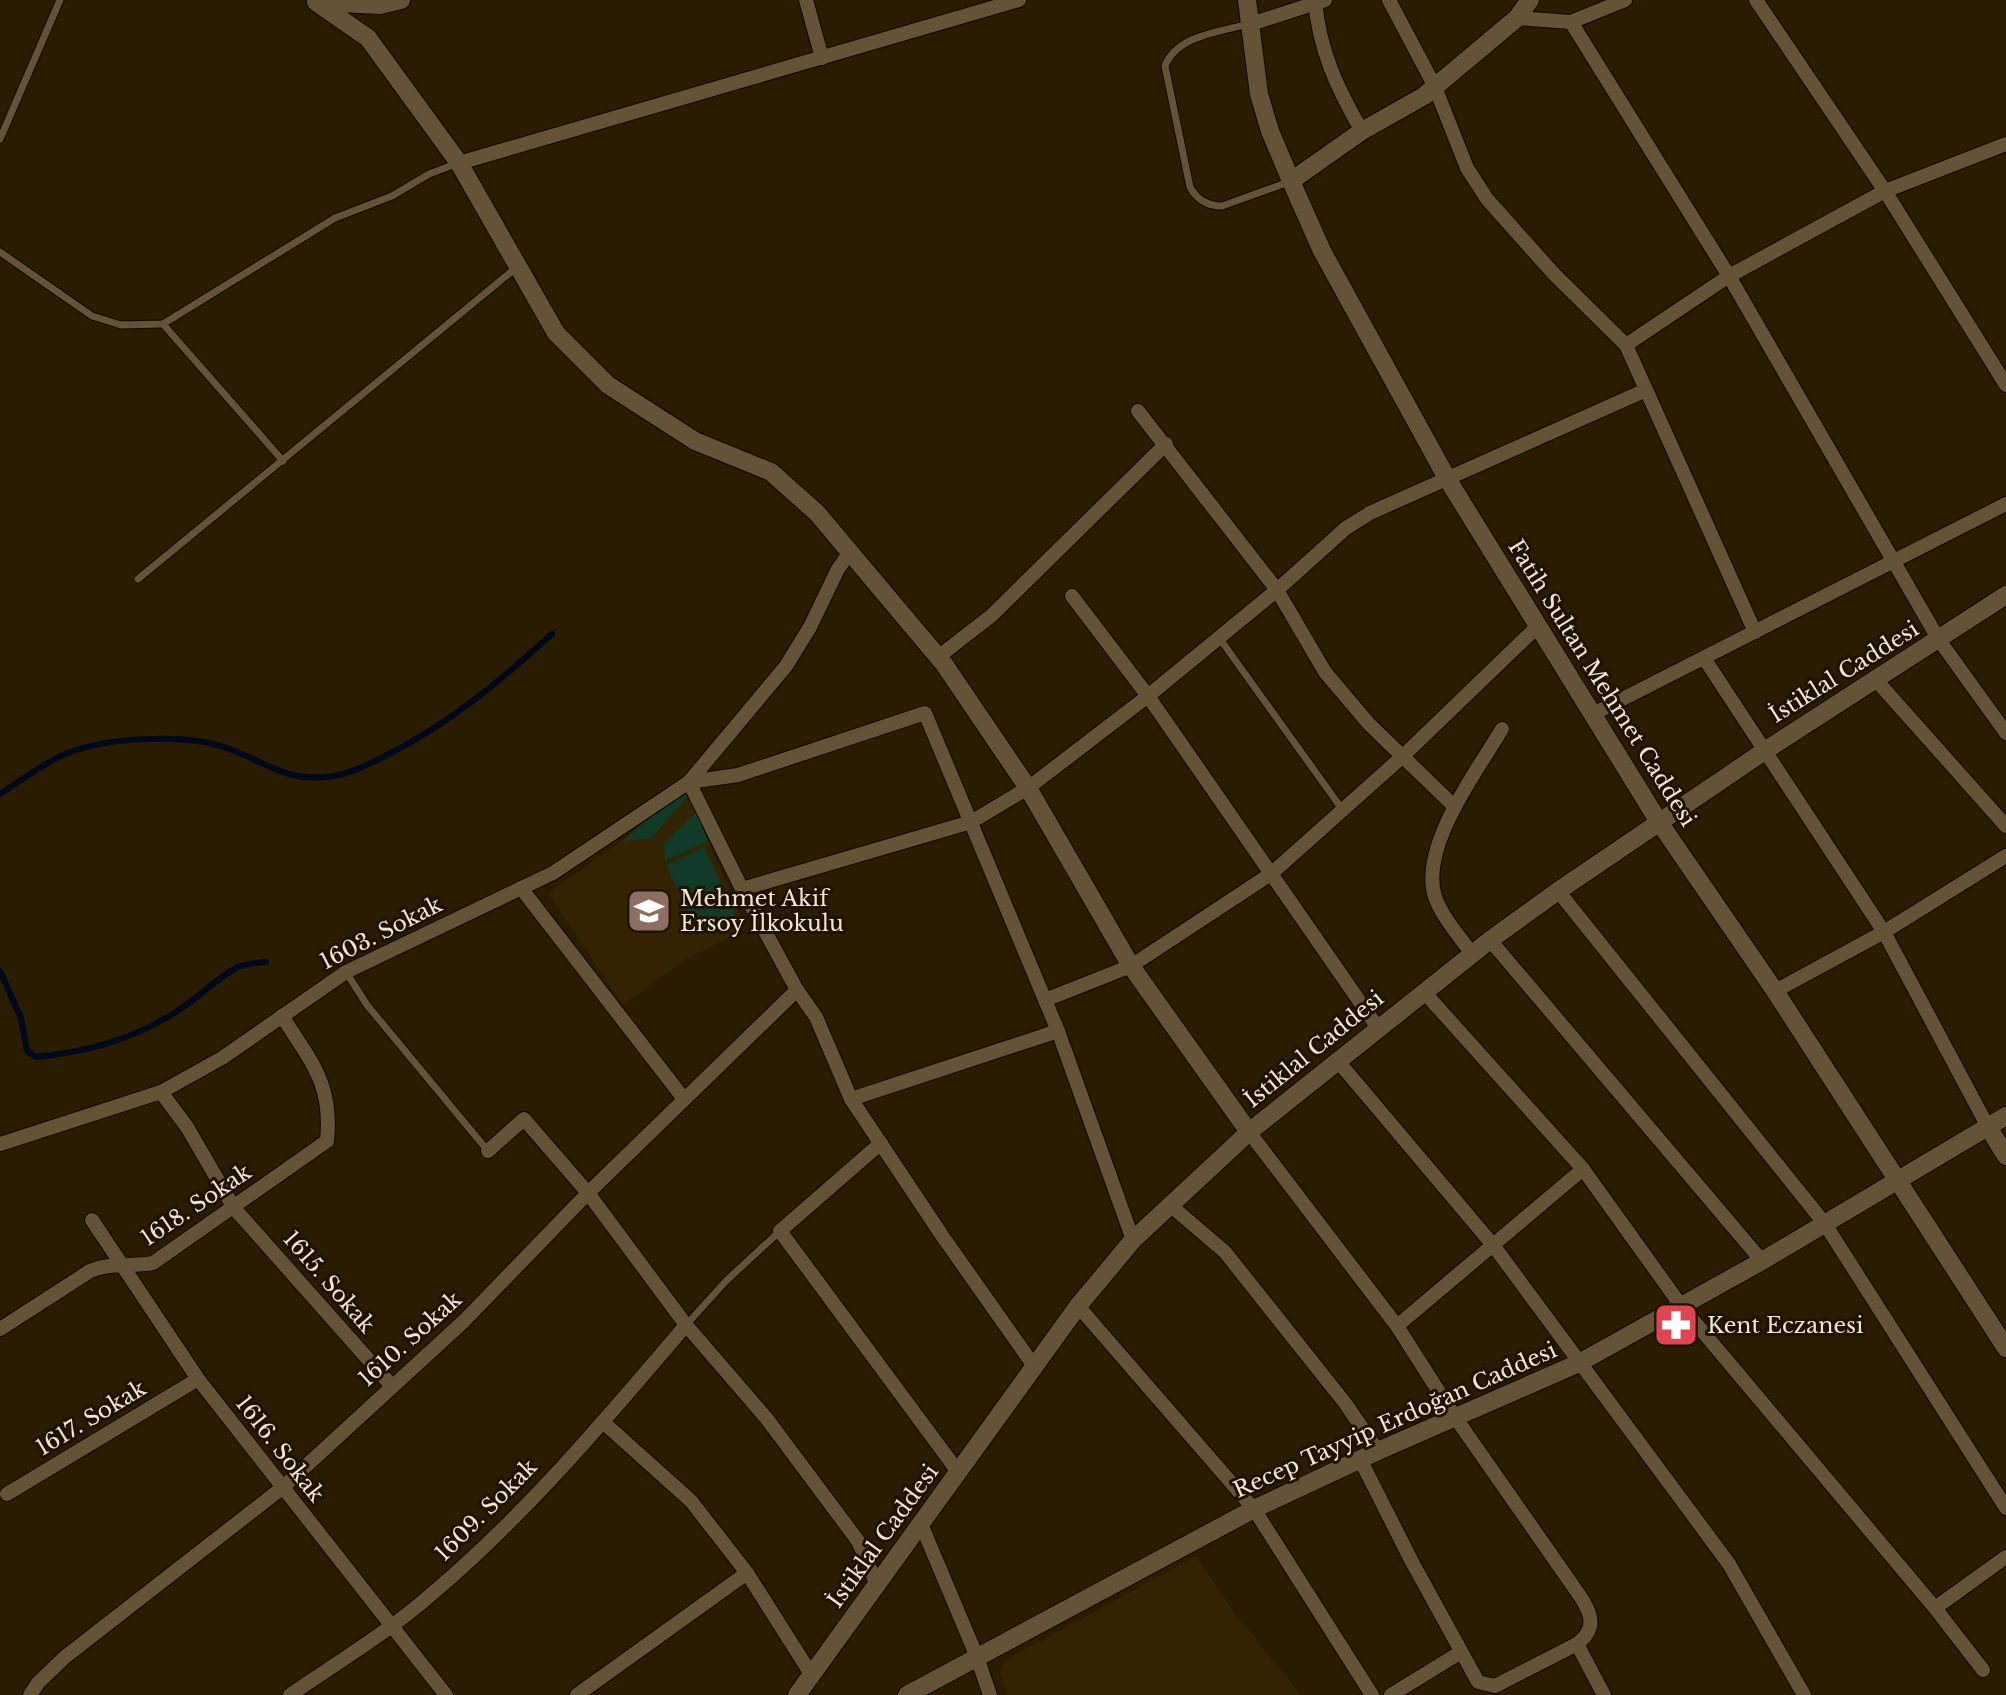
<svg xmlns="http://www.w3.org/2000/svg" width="2006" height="1695" font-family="'Libre Baskerville',serif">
	<rect width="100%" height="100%" fill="#291c01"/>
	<g fill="#332300">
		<polygon points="685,787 746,929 685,960 623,1005 548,893 622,841"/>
		<polygon points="1196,1556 1236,1615 1301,1695 1007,1695 1000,1673 1006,1660"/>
	</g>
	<g fill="#113b28">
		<polygon points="685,787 689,796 651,838 622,841"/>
		<polygon points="696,812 708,841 665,861 664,843"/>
		<polygon points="704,847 737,919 700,936 666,865"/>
	</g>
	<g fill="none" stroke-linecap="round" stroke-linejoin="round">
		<g stroke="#00081b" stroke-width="6">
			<path d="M0,794C22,780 45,762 68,753C108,737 184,734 224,747C266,761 285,784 334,776C352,773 369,764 385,756C448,725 500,681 552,634"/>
			<path d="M0,971L21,1018L27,1051L36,1057C85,1052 128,1041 171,1015C194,1002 214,980 236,968C245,963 256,963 266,962"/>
		</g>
		<g stroke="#110600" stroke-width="9">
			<g id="service">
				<path d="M1248,24C1220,32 1177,35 1165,66L1190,187C1197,200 1207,206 1222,206L1289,182"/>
				<polyline points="0,139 60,0"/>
				<polyline points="0,252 92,316 121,325 163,324 335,218 392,196 429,174 458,163"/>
				<polyline points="163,324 283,461"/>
				<polyline points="138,579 517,267"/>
				<polyline points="1220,639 1342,809"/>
				<polyline points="346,972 367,1005 488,1151"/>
				<polyline points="686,1325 726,1281 780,1231"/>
			</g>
		</g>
		<g stroke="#110600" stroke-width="16">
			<g id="minor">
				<polyline points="806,0 822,58"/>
				<path d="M1315,0C1319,49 1337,89 1362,131"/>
				<polyline points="1389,0 1435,87 1467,168 1487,199 1554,274 1626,345"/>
				<polyline points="1756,0 1885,191 2006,385"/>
				<polyline points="1517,18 1571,22 1625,0"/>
				<polyline points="1571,22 1729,276 1885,191 2006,144"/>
				<polyline points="1251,24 1325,0"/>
				<polyline points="459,163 1019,0"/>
				<polyline points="1138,411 1277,590 1325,672 1369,724 1455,807"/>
				<polyline points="1072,596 1148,696 1378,1028"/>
				<polyline points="1755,632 1626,345 1729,276 1939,640 2006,733"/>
				<polyline points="938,657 991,616 1166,444"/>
				<polyline points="1704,658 1884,932 1988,1127"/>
				<polyline points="1876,680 2006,826"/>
				<polyline points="1593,714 2006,504"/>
				<polyline points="689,782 738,775 925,713 1058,1031 1133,1240"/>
				<polyline points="689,782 742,889 797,990 816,1017 851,1099 943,1237 1034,1366"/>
				<polyline points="521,888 684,1099"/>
				<polyline points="742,889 971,822 1028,788 1148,696 1277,590 1346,528 1370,513 1646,390"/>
				<polyline points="1558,891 1825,1224 2006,1508"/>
				<polyline points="1490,940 1762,1261"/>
				<path d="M1472,954C1460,937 1442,917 1435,897C1419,847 1477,771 1502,729"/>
				<polyline points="1775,991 1884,932 2006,856"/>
				<polyline points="1424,992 1583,1169 1682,1307 1935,1608 1983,1670"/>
				<polyline points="1045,1000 1131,966 1272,873 1403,756 1538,626"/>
				<polyline points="1337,1060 1493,1245 1729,1564 1804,1695"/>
				<polyline points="161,1092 187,1127 234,1208 391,1385"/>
				<polyline points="851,1099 1058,1031"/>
				<path d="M1249,1132L1397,1326L1455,1417L1580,1596C1592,1614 1597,1629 1577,1644L1495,1686L1478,1682L1411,1560L1360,1459"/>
				<polyline points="881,1143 780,1231 959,1473"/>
				<polyline points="0,1144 161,1092 222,1058 346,972 553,873 689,782 786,666 810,627 838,569 850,552"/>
				<polyline points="488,1151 524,1119 588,1193 686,1325 767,1419 858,1541 877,1585"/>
				<polyline points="1170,1205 1225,1252 1345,1403 1378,1451"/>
				<polyline points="92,1220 198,1379 446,1695"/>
				<polyline points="1078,1306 1254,1509 1372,1695"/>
				<polyline points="1397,1326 1583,1169"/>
				<path d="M0,1329L90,1271C111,1262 131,1267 153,1263L327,1141C333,1084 311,1062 282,1016"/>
				<polyline points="603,1422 691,1501 747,1573 811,1674"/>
				<polyline points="7,1494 198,1379"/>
				<polyline points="921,1524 977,1657 990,1695"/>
				<polyline points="1935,1608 2006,1557"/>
				<polyline points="1577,1644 1604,1695"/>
				<polyline points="30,1695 38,1683 65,1657 282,1488 464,1321 588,1193 797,990"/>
				<path d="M290,1695C338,1662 390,1631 434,1592C527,1513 607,1418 686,1325"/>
				<polyline points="577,1695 747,1573"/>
				<polyline points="1391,1695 1461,1652"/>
			</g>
		</g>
		<g stroke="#110600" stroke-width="20">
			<g id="tertiary">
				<polyline points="1247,0 1259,94 1270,131 1291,181 1322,251 1448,480 1659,822 1775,991 2006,1348"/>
				<polyline points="316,2 368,38 459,163 556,333 608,385 695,441 771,472 817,513 944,664 1028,788 1131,966 1249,1132"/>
				<polyline points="317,2 380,5 401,0"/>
				<polyline points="1291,181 1362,131 1424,96 1517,18 1530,0"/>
				<polyline points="1988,1127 2006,1156"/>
				<polyline points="797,1695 1078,1306 1133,1240 1249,1132 1490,940 1558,891 1763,752 2006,595"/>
				<polyline points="907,1695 1254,1509 1378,1451 1579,1363 1762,1261 2006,1116"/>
			</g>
		</g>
		<use href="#service" stroke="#635437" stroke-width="7"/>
		<use href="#minor" stroke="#635437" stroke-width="14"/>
		<use href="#tertiary" stroke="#635437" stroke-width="18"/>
	</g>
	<defs>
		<g id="school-square" transform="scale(2.3)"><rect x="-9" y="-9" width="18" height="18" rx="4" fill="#8d6e63" stroke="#1f1200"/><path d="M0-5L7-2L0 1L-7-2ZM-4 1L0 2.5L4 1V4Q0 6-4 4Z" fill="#fff"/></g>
		<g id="pharmacy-square" transform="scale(2.3)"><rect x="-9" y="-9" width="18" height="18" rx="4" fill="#e0444e" stroke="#1f1200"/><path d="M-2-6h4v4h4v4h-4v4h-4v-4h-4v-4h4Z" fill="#fff"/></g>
	</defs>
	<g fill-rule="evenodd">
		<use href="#school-square" x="649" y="911"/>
		<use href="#pharmacy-square" x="1676" y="1325"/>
	</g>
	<g text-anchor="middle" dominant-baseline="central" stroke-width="6" stroke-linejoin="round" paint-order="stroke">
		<g font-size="22" fill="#eee5d5" stroke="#1f1200">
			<text transform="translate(1844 672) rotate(-32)">İstiklal Caddesi</text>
			<text transform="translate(1602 683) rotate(58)">Fatih Sultan Mehmet Caddesi</text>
			<text transform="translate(381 933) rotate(-27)">1603. Sokak</text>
			<text transform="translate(1314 1049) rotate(-39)">İstiklal Caddesi</text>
			<text transform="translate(196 1205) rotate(-34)">1618. Sokak</text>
			<text transform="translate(329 1282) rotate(49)">1615. Sokak</text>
			<text transform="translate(410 1339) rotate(-42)">1610. Sokak</text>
			<text transform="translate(91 1418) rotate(-31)">1617. Sokak</text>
			<text transform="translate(1395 1420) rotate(-24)">Recep Tayyip Erdoğan Caddesi</text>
			<text transform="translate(280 1449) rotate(52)">1616. Sokak</text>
			<text transform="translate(486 1510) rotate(-45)">1609. Sokak</text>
			<text transform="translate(883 1536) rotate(-54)">İstiklal Caddesi</text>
		</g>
		<g font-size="22" fill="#eee5d5" stroke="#1f1200" text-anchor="start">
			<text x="680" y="898">Mehmet Akif<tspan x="680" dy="25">Ersoy İlkokulu</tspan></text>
			<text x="1707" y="1325">Kent Eczanesi</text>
		</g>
	</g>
</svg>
